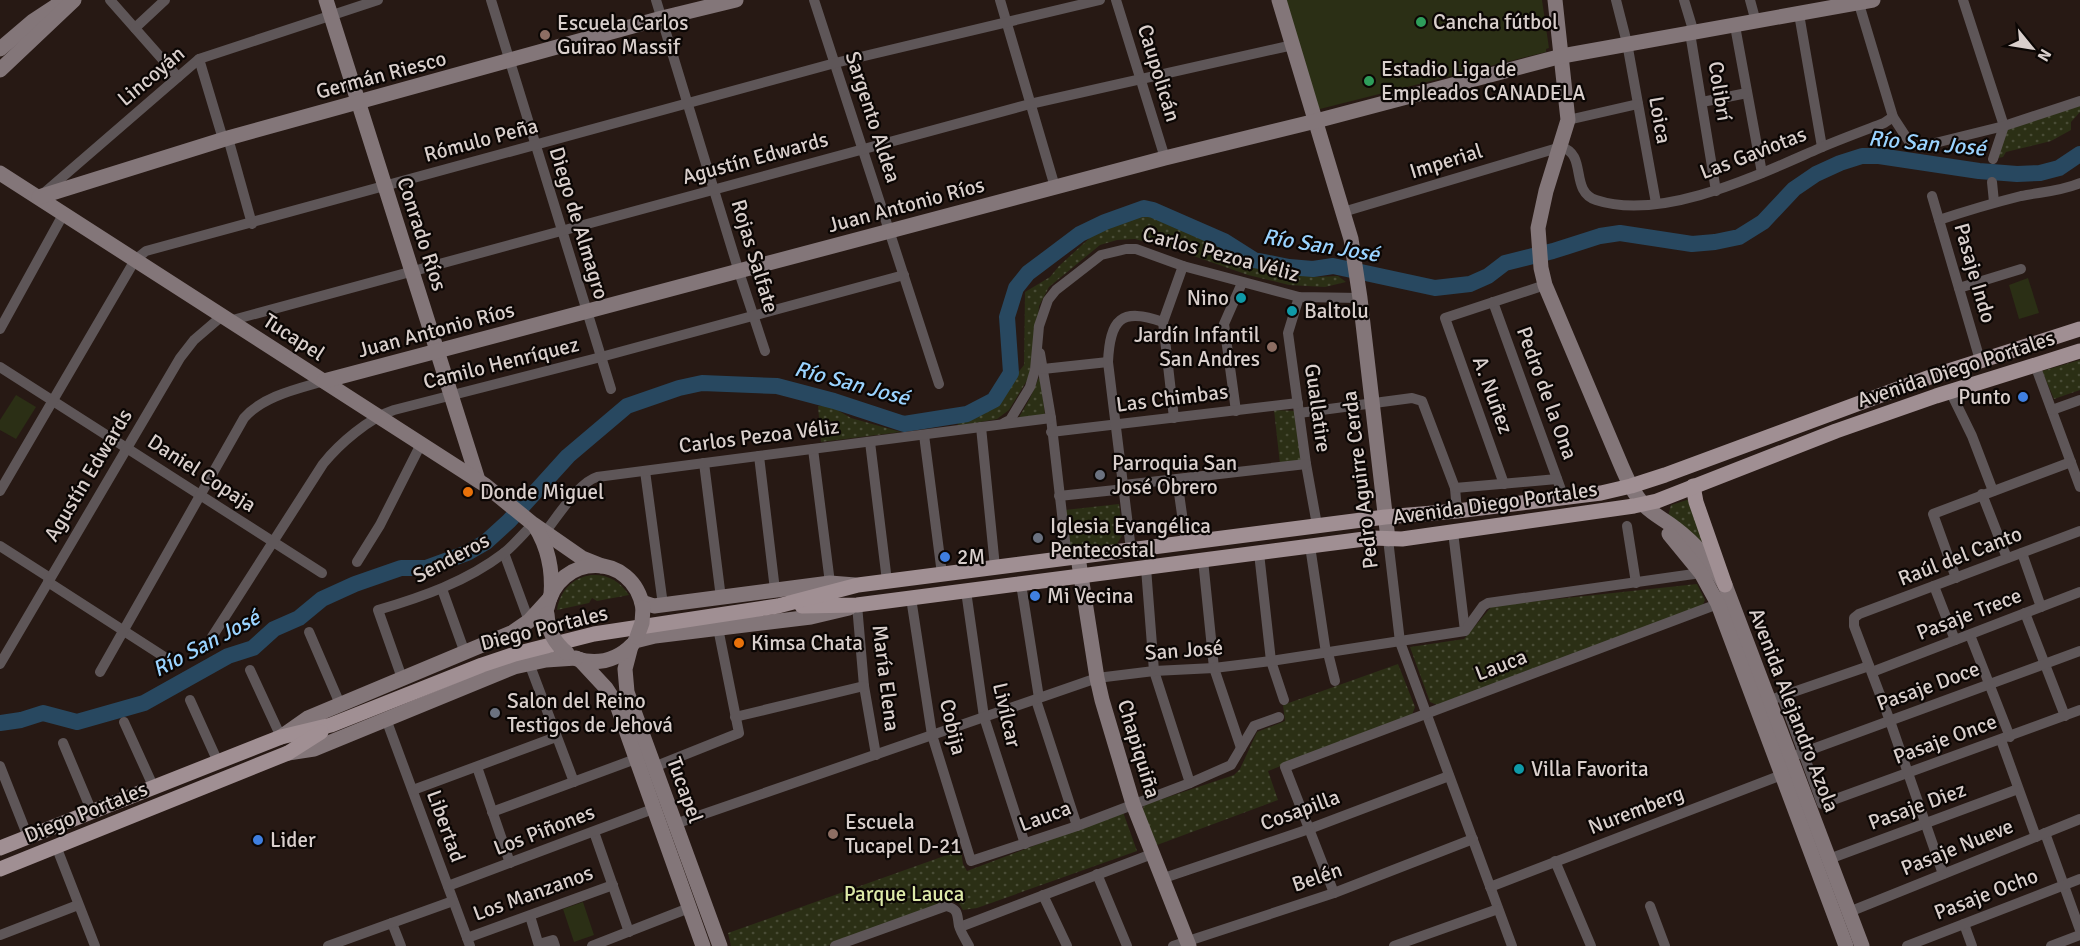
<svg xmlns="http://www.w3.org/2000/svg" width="2080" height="946" font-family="Signika,sans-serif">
	<defs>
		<pattern id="green-dots" width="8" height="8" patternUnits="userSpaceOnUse" patternTransform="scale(1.5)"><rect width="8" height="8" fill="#2b2f15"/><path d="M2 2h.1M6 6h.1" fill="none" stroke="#494c36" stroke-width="1.8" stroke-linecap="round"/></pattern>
	</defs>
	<rect width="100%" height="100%" fill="#271914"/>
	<g fill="url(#green-dots)">
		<polygon points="2080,101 2080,112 2071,122 2071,130 2051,141 2006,152 2003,157 1993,159 2004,126"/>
		<polygon points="1139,213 1157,216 1168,224 1208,236 1230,251 1265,264 1314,277 1338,276 1346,282 1325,287 1289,285 1248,275 1185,253 1135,239 1117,240 1100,245 1049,287 1039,306 1035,355 1029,377 1009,410 997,419 958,426 957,420 980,413 999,397 1024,365 1025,292 1050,277 1059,266 1094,234"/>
		<polygon points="2080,360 2080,390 2054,399 2042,371"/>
		<polygon points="1040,375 1045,415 1018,419 1030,398"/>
		<polygon points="818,406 830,406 851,418 901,432 821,442"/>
		<polygon points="1274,410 1295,411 1303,461 1280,464"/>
		<polygon points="1690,499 1706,549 1668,516 1671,505"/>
		<polygon points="1119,504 1123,534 1115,547 1079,553 1070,548 1065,510"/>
		<path d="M591,575C608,574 620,581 629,595L597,601L592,598L589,603L557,610C560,591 572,578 591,575Z"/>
		<polygon points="1697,584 1705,600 1702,607 1437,705 1430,702 1410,647 1464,639 1492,606"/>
		<polygon points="1398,664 1415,707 1412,715 1268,771 1278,800 1157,845 1142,813 1144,805 1234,775 1240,769 1257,732 1285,721 1283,705"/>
		<polygon points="1123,812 1137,851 977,908 963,910 957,900 827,946 731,946 728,933 961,850 963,864 967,871"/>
	</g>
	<g fill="#2b2f15">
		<polygon points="1284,0 1542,0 1549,48 1546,49 1546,52 1316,110"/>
		<polygon points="2028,278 2039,313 2019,319 2009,285"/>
		<polygon points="16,395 36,407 16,439 0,430 0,420"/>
		<polygon points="583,902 594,935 574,942 563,909"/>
	</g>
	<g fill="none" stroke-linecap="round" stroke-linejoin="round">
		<polyline stroke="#284860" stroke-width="16" points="0,723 21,720 43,713 77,722 144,703 228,656 253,648 274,629 299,618 322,599 355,584 401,568 426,568 467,553 486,542 509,521 568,456 627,406 679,388 702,383 777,386 834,401 904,424 967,414 994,400 1011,373 1007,317 1016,288 1028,273 1080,234 1105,222 1144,208 1153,210 1224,241 1254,260 1289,267 1313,269 1333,266 1435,288 1470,284 1488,276 1505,263 1553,251 1600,236 1620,233 1692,244 1715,242 1739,237 1763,222 1794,189 1816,174 1840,163 1862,156 1879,156 1979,171 2017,174 2040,173 2059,168 2080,154"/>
		<g stroke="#5e5658" stroke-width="10">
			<polyline points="110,0 178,77"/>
			<polyline points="491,0 611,389"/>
			<polyline points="656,0 739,272 765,351"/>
			<polyline points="814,0 939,384"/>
			<polyline points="1000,0 1055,187"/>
			<polyline points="1116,0 1165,158"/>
			<polyline points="1616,0 1627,43 1656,203"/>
			<polyline points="1684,0 1694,33"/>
			<polyline points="1750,0 1756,22"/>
			<polyline points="1963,0 2004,126 1993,159"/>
			<polyline points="1859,4 1893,117 1910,143 1918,146 1927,145 2004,126 2080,101"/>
			<polyline points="1799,14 1822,147"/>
			<polyline points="1735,26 1762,173"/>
			<polyline points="135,28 165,0"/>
			<polyline points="1690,33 1716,191"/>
			<polyline points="199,59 223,139"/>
			<polyline points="1702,102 1747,93"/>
			<polyline points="1568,120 1638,104"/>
			<polyline points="228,138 252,224"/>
			<polyline points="1992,182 1994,202"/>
			<polyline points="44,193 199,59 378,0"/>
			<polyline points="1932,196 1980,360"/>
			<path d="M1343,212L1561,147C1588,154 1569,191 1596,200C1662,222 1760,174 1820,148C1841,139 1863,131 1884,123L1893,117"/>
			<path d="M1939,220C1966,211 1993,203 2021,196C2041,192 2061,191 2080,183"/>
			<polyline points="1959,288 2021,269"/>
			<polyline points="1299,297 1288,333 1306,464 1317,525"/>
			<polyline points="1493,302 1564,498"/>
			<polyline points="229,321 1030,104 1293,45"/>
			<polyline points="0,329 64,213"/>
			<polyline points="1040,353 1051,418 1067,558"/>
			<polyline points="2035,365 2080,487"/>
			<polyline points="0,367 322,573"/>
			<polyline points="1043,369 1108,362"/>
			<polyline points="1950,391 1972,436 1993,491"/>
			<polyline points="2052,410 2080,400"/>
			<polyline points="1236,411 1224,324 1242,283"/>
			<polyline points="1299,413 1412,398 1422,401 1455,488 1457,511"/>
			<polyline points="1174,418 1163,322 1183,266"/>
			<polyline points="1004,423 1010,420 1030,387 1035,370 1039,326 1048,300 1056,290 1101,255 1126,249 1136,249 1183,266 1299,297 1360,298"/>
			<polyline points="981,427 995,567"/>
			<polyline points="1051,432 1298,403"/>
			<polyline points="924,435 942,574"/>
			<polyline points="870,442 887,581"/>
			<polyline points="813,449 830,583"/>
			<polyline points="759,456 775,590"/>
			<polyline points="704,463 721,598"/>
			<polyline points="645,471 663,605"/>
			<polyline points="1177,479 1186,543"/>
			<polyline points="1504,484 1445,318 1545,285"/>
			<polyline points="1124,485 1306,464"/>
			<polyline points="1455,488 1557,479"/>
			<polyline points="0,491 135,260 146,251 835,63 1100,0"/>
			<polyline points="1982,494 2007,558"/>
			<polyline points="1059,496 1125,489"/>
			<polyline points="1627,526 1636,583"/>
			<path d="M546,531C558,516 579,482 597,477L1051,418"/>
			<polyline points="1453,532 1465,631"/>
			<polyline points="1388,539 1400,642 1512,946"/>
			<polyline points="0,546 50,578"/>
			<polyline points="1310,546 1326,653"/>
			<path d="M1131,550L1108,362C1110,319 1121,307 1163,322"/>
			<polyline points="504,553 529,621"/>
			<polyline points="1259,553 1271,661 1284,700"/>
			<polyline points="2022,553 2041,607"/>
			<polyline points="1203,560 1214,668 1241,748"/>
			<polyline points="357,562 380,525 421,444"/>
			<polyline points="1146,568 1154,671 1190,783"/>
			<polyline points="1956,578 1933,514 2071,462"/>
			<polyline points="48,582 166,658"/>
			<polyline points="1021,584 1039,698"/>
			<polyline points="1934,586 1955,640"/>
			<polyline points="442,589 465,653"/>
			<polyline points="966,591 984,717 1025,844"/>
			<polyline points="911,598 932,735 971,861 1077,826 1190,783 1231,765 1254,726 1279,717"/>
			<polyline points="857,605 864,686 876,755"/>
			<polyline points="2025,613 2065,716"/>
			<polyline points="309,632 340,704"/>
			<polyline points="1970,635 2010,737"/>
			<path d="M212,637L323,464C339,444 369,418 394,410L601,357L904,275"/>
			<polyline points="1328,653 1335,681"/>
			<polyline points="529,663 574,782"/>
			<polyline points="0,664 180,358 194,340 222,316"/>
			<polyline points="250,670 281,737"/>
			<path d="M100,672L244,418C263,396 297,389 324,381"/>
			<polyline points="1872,672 2080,592"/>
			<path d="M402,678L378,610C422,597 466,582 504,553C514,545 524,533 533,524"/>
			<polyline points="1782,696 1822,804 2080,710"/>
			<polyline points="1776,698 1869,666"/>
			<polyline points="190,700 218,762"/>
			<polyline points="1036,700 1077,826"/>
			<polyline points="735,717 864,686"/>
			<polyline points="386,719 470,946"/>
			<polyline points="124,722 154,788"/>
			<polyline points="2001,740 2036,837"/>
			<polyline points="63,743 92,812"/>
			<polyline points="1799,754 2080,651"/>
			<polyline points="0,766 28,837"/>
			<polyline points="477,767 510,863"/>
			<polyline points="654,767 739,733 718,628"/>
			<polyline points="413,790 556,737"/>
			<polyline points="492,812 641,757"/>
			<polyline points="675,824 1097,678 1154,671 1214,668 1271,661 1465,631 1483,606 1488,603 1701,573"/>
			<polyline points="594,832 629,932"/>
			<polyline points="2045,833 2080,930"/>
			<polyline points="56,846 95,946"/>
			<polyline points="1829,859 2018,789"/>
			<polyline points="1555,861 1591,946"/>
			<polyline points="1097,874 1127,946"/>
			<polyline points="1943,874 1890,721 1854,626 1854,618 1859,614 2080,531"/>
			<polyline points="1164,878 1309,829 1449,776"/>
			<polyline points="448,886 653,809"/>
			<polyline points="1490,887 1787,773"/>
			<polyline points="1334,893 1285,767 1723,602"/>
			<polyline points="1043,895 1067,946"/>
			<polyline points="1650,906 1665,946"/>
			<polyline points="1849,912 2080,819"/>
			<polyline points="530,916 539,946"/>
			<polyline points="392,923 401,946"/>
			<polyline points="1964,924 1972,946"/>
			<polyline points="960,927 1152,854"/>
			<polyline points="0,935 78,905"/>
			<polyline points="467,938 613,885"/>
			<polyline points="539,944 553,940 555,946"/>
			<polyline points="328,946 453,901"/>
			<polyline points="592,946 689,908"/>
			<path d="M835,946L946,906C959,909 957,915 959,926C961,933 966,940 969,946"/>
			<polyline points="1173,946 1334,893 1473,839"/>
			<polyline points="1394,946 1498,909"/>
			<polyline points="1907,946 2080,879"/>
			<polyline points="2051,946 2080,935"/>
		</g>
		<g stroke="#837679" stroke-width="15">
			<polyline points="326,0 478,480"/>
			<polyline points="1279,0 1351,239 1360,298 1388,539"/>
			<path d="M1555,0L1568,120L1546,191L1538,228L1541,268L1545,285L1621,465C1627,479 1634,495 1645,506C1654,515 1665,520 1675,528C1696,544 1712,563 1725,585L1862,946"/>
			<polyline points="0,49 33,21 65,0"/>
			<polyline points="0,70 74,0"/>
			<polyline points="0,173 485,485 533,524 582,558 602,566"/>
			<polyline points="39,197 228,138 662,18 736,0"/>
			<polyline points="324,381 1165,158 1316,121 1562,56 1873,0"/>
			<path d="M535,526C548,547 553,570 551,595"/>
			<polyline points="1669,534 1701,573 1718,604 1846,946"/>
			<polyline points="1078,557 1097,678 1102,700 1133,804 1189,946"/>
			<polyline points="642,602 654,606 830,583 855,585"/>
			<path d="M547,608C558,552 633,551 643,608"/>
			<polyline points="635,641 655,636 811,617 849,608"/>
			<polyline points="631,646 625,669 627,692 720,946"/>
			<path d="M577,659C598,665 617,660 632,645"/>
			<polyline points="579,659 606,688 617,705 703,946"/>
			<polyline points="281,737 308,718 513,632 529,621 550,598"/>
			<polyline points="288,753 314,749 514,667 546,660 576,658"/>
		</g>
		<g stroke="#a08f93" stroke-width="15">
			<polyline points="1693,486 1696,502 1725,585"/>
			<polyline points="802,606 857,605 1372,538 1402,539 1634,506 1657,501 1836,431 1936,396 2080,351"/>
			<polyline points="0,848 281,737 331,725 482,665 515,654 594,634 778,606 858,585 1385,517 1457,511 1601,493 1631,486 1665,475 1930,377 2080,329"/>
			<polyline points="0,869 288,753 321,732"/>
		</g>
		<g stroke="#837679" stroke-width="15">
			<path d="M547,614C548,630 554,643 567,653"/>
			<polyline points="637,637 642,623 643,608"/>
		</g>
	</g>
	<g fill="#2e9e5b" stroke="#0b0604" stroke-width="2">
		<circle cx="1421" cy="22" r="6"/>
		<circle cx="1369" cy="81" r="6"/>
	</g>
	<g fill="#8d6e63" stroke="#0b0604" stroke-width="2">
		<circle cx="545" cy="35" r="6"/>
		<circle cx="1272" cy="347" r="6"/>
		<circle cx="833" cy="834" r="6"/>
	</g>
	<g fill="#0f9aa8" stroke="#0b0604" stroke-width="2">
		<circle cx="1241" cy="298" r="6"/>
		<circle cx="1292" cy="311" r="6"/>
		<circle cx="1519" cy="769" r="6"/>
	</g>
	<g fill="#3f7fe0" stroke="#0b0604" stroke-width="2">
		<circle cx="2023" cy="397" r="6"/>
		<circle cx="945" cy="557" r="6"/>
		<circle cx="1035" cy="596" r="6"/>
		<circle cx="258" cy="840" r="6"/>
	</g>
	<g fill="#6b7280" stroke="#0b0604" stroke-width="2">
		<circle cx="1100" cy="475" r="6"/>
		<circle cx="1038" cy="538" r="6"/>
		<circle cx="495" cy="713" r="6"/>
	</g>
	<g fill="#e8710a" stroke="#0b0604" stroke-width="2">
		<circle cx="468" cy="492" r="6"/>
		<circle cx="739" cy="643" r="6"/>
	</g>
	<g text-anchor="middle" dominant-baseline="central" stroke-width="4.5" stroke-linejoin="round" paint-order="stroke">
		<g font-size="21" fill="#d9cfcc" stroke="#0b0604" text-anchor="start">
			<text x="1433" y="22">Cancha fútbol</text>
			<text x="557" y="23">Escuela Carlos<tspan x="557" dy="24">Guirao Massif</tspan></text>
			<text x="1381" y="69">Estadio Liga de<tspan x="1381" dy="24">Empleados CANADELA</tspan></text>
			<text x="1229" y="298" text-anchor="end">Nino</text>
			<text x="1304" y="311">Baltolu</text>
			<text x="1260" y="335" text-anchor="end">Jardín Infantil<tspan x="1260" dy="24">San Andres</tspan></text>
			<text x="2011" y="397" text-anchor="end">Punto</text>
			<text x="1112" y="463">Parroquia San<tspan x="1112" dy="24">José Obrero</tspan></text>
			<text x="480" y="492">Donde Miguel</text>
			<text x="1050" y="526">Iglesia Evangélica<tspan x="1050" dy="24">Pentecostal</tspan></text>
			<text x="957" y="557">2M</text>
			<text x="1047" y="596">Mi Vecina</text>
			<text x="751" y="643">Kimsa Chata</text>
			<text x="507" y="701">Salon del Reino<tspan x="507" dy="24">Testigos de Jehová</tspan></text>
			<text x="1531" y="769">Villa Favorita</text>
			<text x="845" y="822">Escuela<tspan x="845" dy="24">Tucapel D-21</tspan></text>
			<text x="270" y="840">Lider</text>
		</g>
		<g font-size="21" fill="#d9cfcc" stroke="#0b0604">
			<text transform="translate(1159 73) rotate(73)">Caupolicán</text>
			<text transform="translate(381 75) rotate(-15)">Germán Riesco</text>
			<text transform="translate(151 76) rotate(-40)">Lincoyán</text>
			<text transform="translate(1720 91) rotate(81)">Colibrí</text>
			<text transform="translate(873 117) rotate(72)">Sargento Aldea</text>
			<text transform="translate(1660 120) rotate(80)">Loica</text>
			<text transform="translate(481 140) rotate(-15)">Rómulo Peña</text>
			<text transform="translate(1753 153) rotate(-21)">Las Gaviotas</text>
			<text transform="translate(755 158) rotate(-15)">Agustín Edwards</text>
			<text transform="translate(1446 161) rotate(-17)">Imperial</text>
			<text transform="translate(906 205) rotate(-15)">Juan Antonio Ríos</text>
			<text transform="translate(579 223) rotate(73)">Diego de Almagro</text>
			<text transform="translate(422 234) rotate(72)">Conrado Ríos</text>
			<text transform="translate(1221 254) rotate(15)">Carlos Pezoa Véliz</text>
			<text transform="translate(755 256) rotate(73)">Rojas Salfate</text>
			<text transform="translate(1975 273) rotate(74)">Pasaje Indo</text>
			<text transform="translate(436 330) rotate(-15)">Juan Antonio Ríos</text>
			<text transform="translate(294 337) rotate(33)">Tucapel</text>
			<text transform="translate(501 363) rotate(-14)">Camilo Henríquez</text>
			<text transform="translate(1956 369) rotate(-18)">Avenida Diego Portales</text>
			<text transform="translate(1547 393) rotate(70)">Pedro de la Ona</text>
			<text transform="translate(1493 395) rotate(70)">A. Nuñez</text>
			<text transform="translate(1172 398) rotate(-7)">Las Chimbas</text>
			<text transform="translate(1318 408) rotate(82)">Guallatire</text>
			<text transform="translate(759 436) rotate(-7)">Carlos Pezoa Véliz</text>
			<text transform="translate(202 473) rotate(33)">Daniel Copaja</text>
			<text transform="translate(88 475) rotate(-59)">Agustín Edwards</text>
			<text transform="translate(1360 480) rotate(-97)">Pedro Aguirre Cerda</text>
			<text transform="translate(1495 503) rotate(-8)">Avenida Diego Portales</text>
			<text transform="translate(1960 556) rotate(-21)">Raúl del Canto</text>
			<text transform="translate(451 558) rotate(-28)">Senderos</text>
			<text transform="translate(1969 614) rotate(-21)">Pasaje Trece</text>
			<text transform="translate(544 628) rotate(-14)">Diego Portales</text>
			<text transform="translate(1184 650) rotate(-4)">San José</text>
			<text transform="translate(1501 665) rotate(-21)">Lauca</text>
			<text transform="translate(886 678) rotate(83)">María Elena</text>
			<text transform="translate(1928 686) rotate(-20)">Pasaje Doce</text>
			<text transform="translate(1794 710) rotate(69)">Avenida Alejandro Azola</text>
			<text transform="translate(1007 715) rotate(77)">Livílcar</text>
			<text transform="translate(953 727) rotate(77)">Cobija</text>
			<text transform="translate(1945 739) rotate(-20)">Pasaje Once</text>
			<text transform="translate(1139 749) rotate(73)">Chapiquiña</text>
			<text transform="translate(685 790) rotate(70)">Tucapel</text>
			<text transform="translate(1917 806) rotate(-20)">Pasaje Diez</text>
			<text transform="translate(1300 810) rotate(-20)">Cosapilla</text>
			<text transform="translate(1636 810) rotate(-21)">Nuremberg</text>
			<text transform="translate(86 812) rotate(-22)">Diego Portales</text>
			<text transform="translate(1045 816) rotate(-20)">Lauca</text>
			<text transform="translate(446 826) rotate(70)">Libertad</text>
			<text transform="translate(544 830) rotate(-21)">Los Piñones</text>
			<text transform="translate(1957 847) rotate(-22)">Pasaje Nueve</text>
			<text transform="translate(1317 877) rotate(-19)">Belén</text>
			<text transform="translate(533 893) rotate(-20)">Los Manzanos</text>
			<text transform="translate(1986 894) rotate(-21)">Pasaje Ocho</text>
		</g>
		<g font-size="21" fill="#ddeaa8" stroke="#0b0604">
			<text x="904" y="894">Parque Lauca</text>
		</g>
		<g font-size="22" font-style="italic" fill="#9ad3ff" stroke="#0b0604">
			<text transform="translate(1927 143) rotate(5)">Río San José</text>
			<text transform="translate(1321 245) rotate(9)">Río San José</text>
			<text transform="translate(852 383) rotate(15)">Río San José</text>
			<text transform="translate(206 643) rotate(-28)">Río San José</text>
		</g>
	</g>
	<g transform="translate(2032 48) rotate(120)" stroke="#0b0604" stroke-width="4.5" paint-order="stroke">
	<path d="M0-4.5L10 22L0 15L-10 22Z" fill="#d9cfcc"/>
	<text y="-9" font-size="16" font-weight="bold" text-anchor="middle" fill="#d9cfcc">N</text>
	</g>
</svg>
